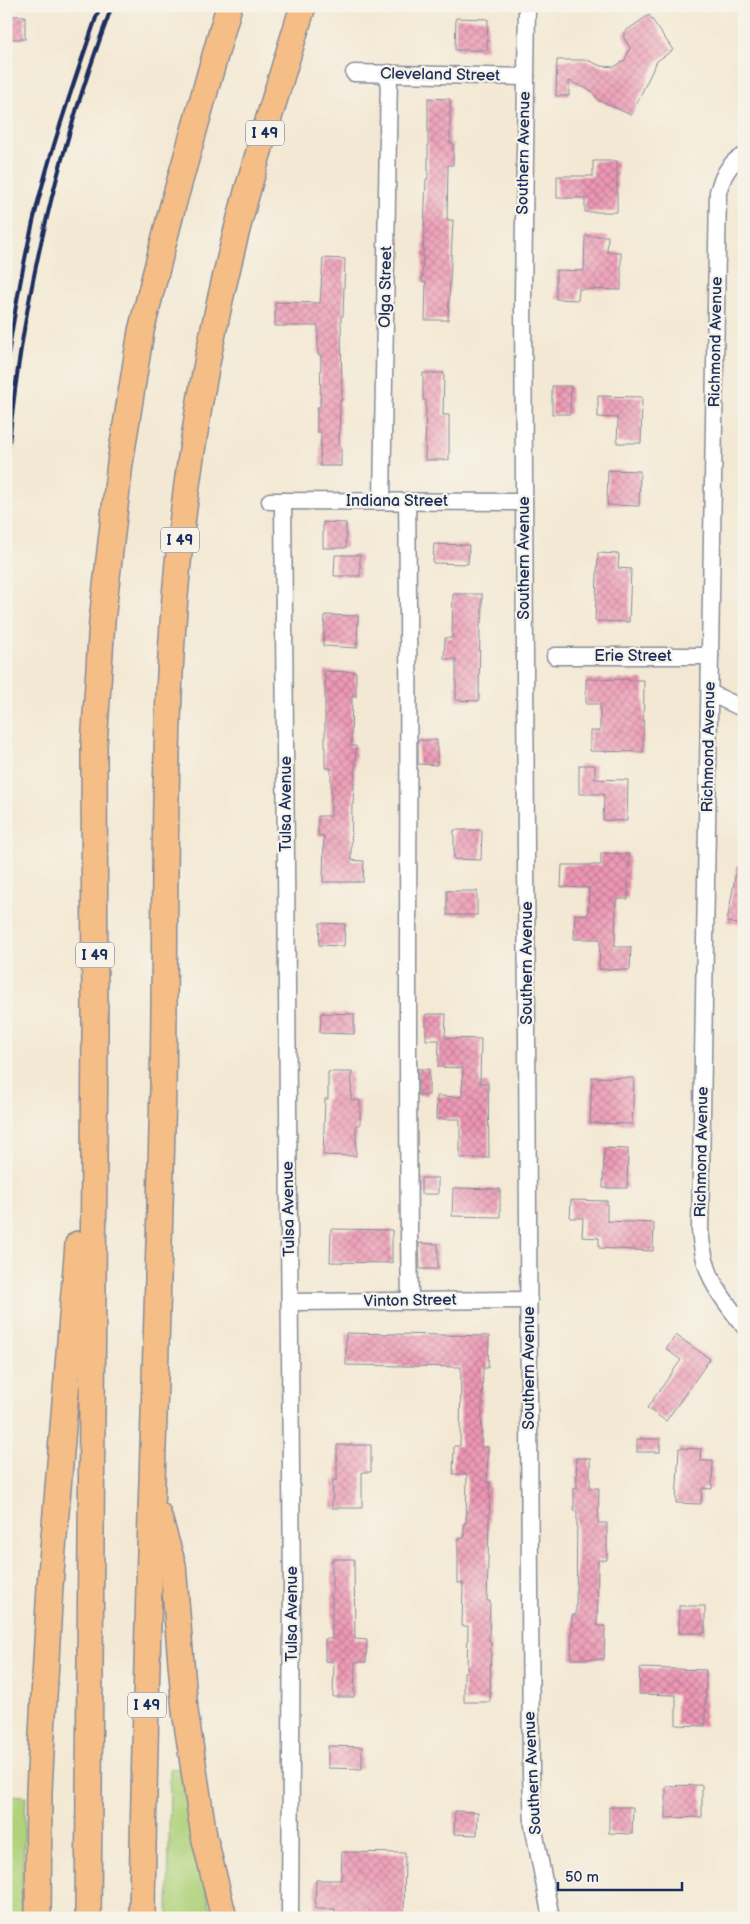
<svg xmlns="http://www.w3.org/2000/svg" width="750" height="1924" font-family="'Balsamiq Sans',sans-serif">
	<defs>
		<pattern id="building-cross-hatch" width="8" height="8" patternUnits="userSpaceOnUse" patternTransform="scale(1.25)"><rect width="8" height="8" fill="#ee97b4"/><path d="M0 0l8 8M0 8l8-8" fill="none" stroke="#c07c96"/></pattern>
	</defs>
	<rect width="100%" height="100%" fill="#f7f3e8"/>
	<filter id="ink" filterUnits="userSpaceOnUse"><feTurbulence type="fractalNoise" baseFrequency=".02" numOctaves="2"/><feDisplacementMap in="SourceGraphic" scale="10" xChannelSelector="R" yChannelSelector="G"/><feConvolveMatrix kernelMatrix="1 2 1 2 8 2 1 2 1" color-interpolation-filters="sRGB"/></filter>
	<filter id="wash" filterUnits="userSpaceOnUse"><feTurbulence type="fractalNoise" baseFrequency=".0096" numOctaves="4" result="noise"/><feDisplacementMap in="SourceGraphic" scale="20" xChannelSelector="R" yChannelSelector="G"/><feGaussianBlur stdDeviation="1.12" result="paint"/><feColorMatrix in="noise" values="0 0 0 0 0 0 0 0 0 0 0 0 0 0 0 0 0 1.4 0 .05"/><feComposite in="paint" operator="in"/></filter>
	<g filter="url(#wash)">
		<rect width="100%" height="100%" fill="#f3e8d3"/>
		<g fill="#afd27a" stroke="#65806c">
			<polygon points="179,1768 213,1918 168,1918 170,1769"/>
			<polygon points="6,1795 26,1796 21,1918 6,1918"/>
		</g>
		<g id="blocks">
			<g fill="url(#building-cross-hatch)">
				<polygon points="649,15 673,50 657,61 631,115 598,100 592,91 569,81 569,96 556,96 557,60 587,60 601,66 614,67 625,60 630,48 624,38 624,32"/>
				<rect x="6" y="16" width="19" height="23"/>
				<polygon points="456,18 488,19 487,50 455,50"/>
				<polygon points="428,98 450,99 450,143 453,143 453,165 448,165 447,220 453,220 448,320 425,320 426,282 422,282 426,179 428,179"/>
				<polygon points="593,161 617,161 617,212 585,212 585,198 557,198 557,176 593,176"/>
				<polygon points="585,236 608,236 607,252 621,252 621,290 579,289 578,300 556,299 556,270 584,271"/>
				<polygon points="323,258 345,259 343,316 341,316 342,400 340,400 339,446 341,446 341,466 320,466 321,432 317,432 317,407 320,407 321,355 318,355 318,326 275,326 275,302 320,303"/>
				<polygon points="423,373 444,373 443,415 449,415 449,460 425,460 426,400 423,400"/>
				<polygon points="552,386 571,386 570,414 552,414"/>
				<polygon points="598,396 642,397 641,443 617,443 618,418 598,417"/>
				<polygon points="608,470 640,471 639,506 607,505"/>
				<polygon points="323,522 346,523 346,548 323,548"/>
				<polygon points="434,544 469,545 468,564 433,563"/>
				<polygon points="598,553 619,554 618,568 631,569 629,622 595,621"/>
				<polygon points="335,555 360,555 360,576 334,576"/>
				<polygon points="453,594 482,594 482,622 480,622 479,701 456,700 456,659 444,659 445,638 452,638"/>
				<polygon points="325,615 358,616 357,648 323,646"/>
				<polygon points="325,671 356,672 356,697 352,696 351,746 356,746 353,804 352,804 351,860 364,861 363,882 323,882 324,836 318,836 318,816 331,816 331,768 325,768"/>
				<polygon points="586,679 644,680 643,752 590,751 590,731 600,731 600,704 586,704"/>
				<polygon points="418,740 437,740 437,765 418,764"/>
				<polygon points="579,765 595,765 595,779 628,780 627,821 603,820 604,794 579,794"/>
				<polygon points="454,830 482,830 481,860 454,859"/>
				<polygon points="601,853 629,854 628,899 616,899 615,947 631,947 630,970 599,969 600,939 574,939 575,914 588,915 589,888 561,887 562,865 601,865"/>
				<polygon points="737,866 744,866 744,925 727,922"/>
				<rect x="447" y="891" width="30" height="24"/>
				<polygon points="320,923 345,924 344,946 319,945"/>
				<polygon points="321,1013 354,1014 354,1034 320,1033"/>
				<polygon points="426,1014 446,1014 445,1038 481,1039 480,1083 488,1083 489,1158 460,1158 460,1119 436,1119 437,1096 462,1097 463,1068 438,1067 439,1040 426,1040"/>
				<rect x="418" y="1069" width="11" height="26"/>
				<polygon points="328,1072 352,1072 351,1100 360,1100 360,1125 356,1125 356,1156 323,1155 325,1099 328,1099"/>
				<polygon points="592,1077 634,1078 632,1124 590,1123"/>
				<polygon points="604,1148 628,1149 627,1188 603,1188"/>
				<rect x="421" y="1178" width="17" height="16"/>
				<polygon points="453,1188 500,1189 500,1217 452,1216"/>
				<polygon points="571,1200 607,1201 607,1221 654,1223 653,1251 599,1248 599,1238 582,1237 583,1218 570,1218"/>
				<polygon points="331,1229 392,1230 392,1263 330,1262"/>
				<polygon points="419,1243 438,1244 438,1269 420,1269"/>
				<polygon points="346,1333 489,1336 488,1368 483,1368 481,1447 488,1447 487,1482 490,1482 487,1601 490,1601 489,1641 491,1641 490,1702 464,1702 464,1672 467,1672 468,1626 462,1626 463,1583 458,1583 458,1538 464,1538 464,1523 466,1523 467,1474 453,1474 454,1446 460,1446 461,1367 346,1365"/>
				<polygon points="676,1335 710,1359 666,1421 647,1408 681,1360 666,1349"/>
				<rect x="637" y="1439" width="23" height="13"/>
				<polygon points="337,1445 371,1445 371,1472 362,1472 362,1508 332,1508 333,1480 337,1480"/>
				<polygon points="679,1448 701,1449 700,1461 713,1461 712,1489 702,1488 701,1504 676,1503"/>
				<polygon points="576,1458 590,1458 590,1488 599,1488 598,1523 607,1523 607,1560 598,1560 597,1626 605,1626 604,1659 571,1659 572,1615 576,1615 577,1511 574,1511 574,1488 577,1488"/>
				<polygon points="332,1559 354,1559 355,1639 367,1640 366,1662 355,1662 354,1697 333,1697 334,1662 325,1661 325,1639 332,1639"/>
				<rect x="679" y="1606" width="26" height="27"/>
				<polygon points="640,1668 706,1670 705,1726 676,1725 676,1695 639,1694"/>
				<polygon points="328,1746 362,1747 362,1769 328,1768"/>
				<polygon points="702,1785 702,1817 666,1818 666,1786"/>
				<polygon points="609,1807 633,1807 632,1834 609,1833"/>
				<polygon points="455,1811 478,1812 477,1835 454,1834"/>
				<polygon points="342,1852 405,1853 404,1918 335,1918 335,1909 315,1909 316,1880 341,1880"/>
			</g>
		</g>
	</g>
	<g filter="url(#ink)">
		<use href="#blocks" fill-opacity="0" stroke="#878c98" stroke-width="1"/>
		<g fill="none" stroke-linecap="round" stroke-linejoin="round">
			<g stroke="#878c98" stroke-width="19">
				<g id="minor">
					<polyline points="527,6 523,297 531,1774 533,1825 551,1918"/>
					<polyline points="354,73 526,77"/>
					<path d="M744,156C730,161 722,178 718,192L700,1230C704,1275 717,1292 744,1326"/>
					<polyline points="270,501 524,502"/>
					<polyline points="283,501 292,1591 290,1918"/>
					<polyline points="382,501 389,73"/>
					<path d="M407,501C411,768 405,1034 410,1301"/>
					<polyline points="555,656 710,656"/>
					<polyline points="710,693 744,709"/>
					<polyline points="290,1302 529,1300"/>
				</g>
			</g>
			<g stroke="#878c98" stroke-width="28">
				<g id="highway">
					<polyline points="158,1514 173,1565 185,1711 204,1836 224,1918"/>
					<polyline points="38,1918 39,1790 50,1586 78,1244"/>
					<polyline points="88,1918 95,1031 94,746 102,621 120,463 141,331 173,205 229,6"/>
					<path d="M142,1918C145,1640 157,1363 163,1085C167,875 159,665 191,457C204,368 223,279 247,192C265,130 284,68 303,6"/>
				</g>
			</g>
			<use href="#minor" stroke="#fff" stroke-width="16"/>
			<use href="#highway" stroke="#f6be87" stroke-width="25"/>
			<g stroke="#1b2f5e" stroke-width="4">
				<path d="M6,369C15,307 26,244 43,183C59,123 80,65 100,6"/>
				<path d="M6,479C18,315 54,160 112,6"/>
			</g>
		</g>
	</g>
	<g text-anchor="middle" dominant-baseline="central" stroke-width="4.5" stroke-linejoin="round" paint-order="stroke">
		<g fill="#f7f3e8" stroke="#5d6a87" stroke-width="1">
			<rect x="246" y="120.5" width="38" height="25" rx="4"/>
			<rect x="161" y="527.5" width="38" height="25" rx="4"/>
			<rect x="76" y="942.5" width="38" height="25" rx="4"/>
			<rect x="128" y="1692.5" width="38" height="25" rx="4"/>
		</g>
		<g font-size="15" font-weight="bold" fill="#1b2f5e">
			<text x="265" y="133">I 49</text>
			<text x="180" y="540">I 49</text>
			<text x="95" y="955">I 49</text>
			<text x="147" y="1705">I 49</text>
		</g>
		<g font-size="16" fill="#1b2f5e" stroke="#f7f3e8">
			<text transform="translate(440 75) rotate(1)">Cleveland Street</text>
			<text transform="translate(524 153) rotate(-89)">Southern Avenue</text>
			<text transform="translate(386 287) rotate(-89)">Olga Street</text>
			<text transform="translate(716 342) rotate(-89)">Richmond Avenue</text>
			<text x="397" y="501">Indiana Street</text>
			<text transform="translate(524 558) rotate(-90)">Southern Avenue</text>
			<text x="633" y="656">Erie Street</text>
			<text transform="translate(709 747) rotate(-89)">Richmond Avenue</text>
			<text transform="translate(286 804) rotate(-90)">Tulsa Avenue</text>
			<text transform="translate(527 963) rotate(-90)">Southern Avenue</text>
			<text transform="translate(702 1152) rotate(-89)">Richmond Avenue</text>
			<text transform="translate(289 1209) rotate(-91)">Tulsa Avenue</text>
			<text transform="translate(410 1301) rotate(-1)">Vinton Street</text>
			<text transform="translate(529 1368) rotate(-90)">Southern Avenue</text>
			<text transform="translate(292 1614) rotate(-90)">Tulsa Avenue</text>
			<text transform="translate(533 1773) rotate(-93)">Southern Avenue</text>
		</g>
	</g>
	<rect width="750" height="1924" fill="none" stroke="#f7f3e8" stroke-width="25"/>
	<path d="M558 1882v8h124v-8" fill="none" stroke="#1b2f5e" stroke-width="2.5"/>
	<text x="565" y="1882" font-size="15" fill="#1b2f5e" stroke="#f7f3e8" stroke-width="4" paint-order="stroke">50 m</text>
</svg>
